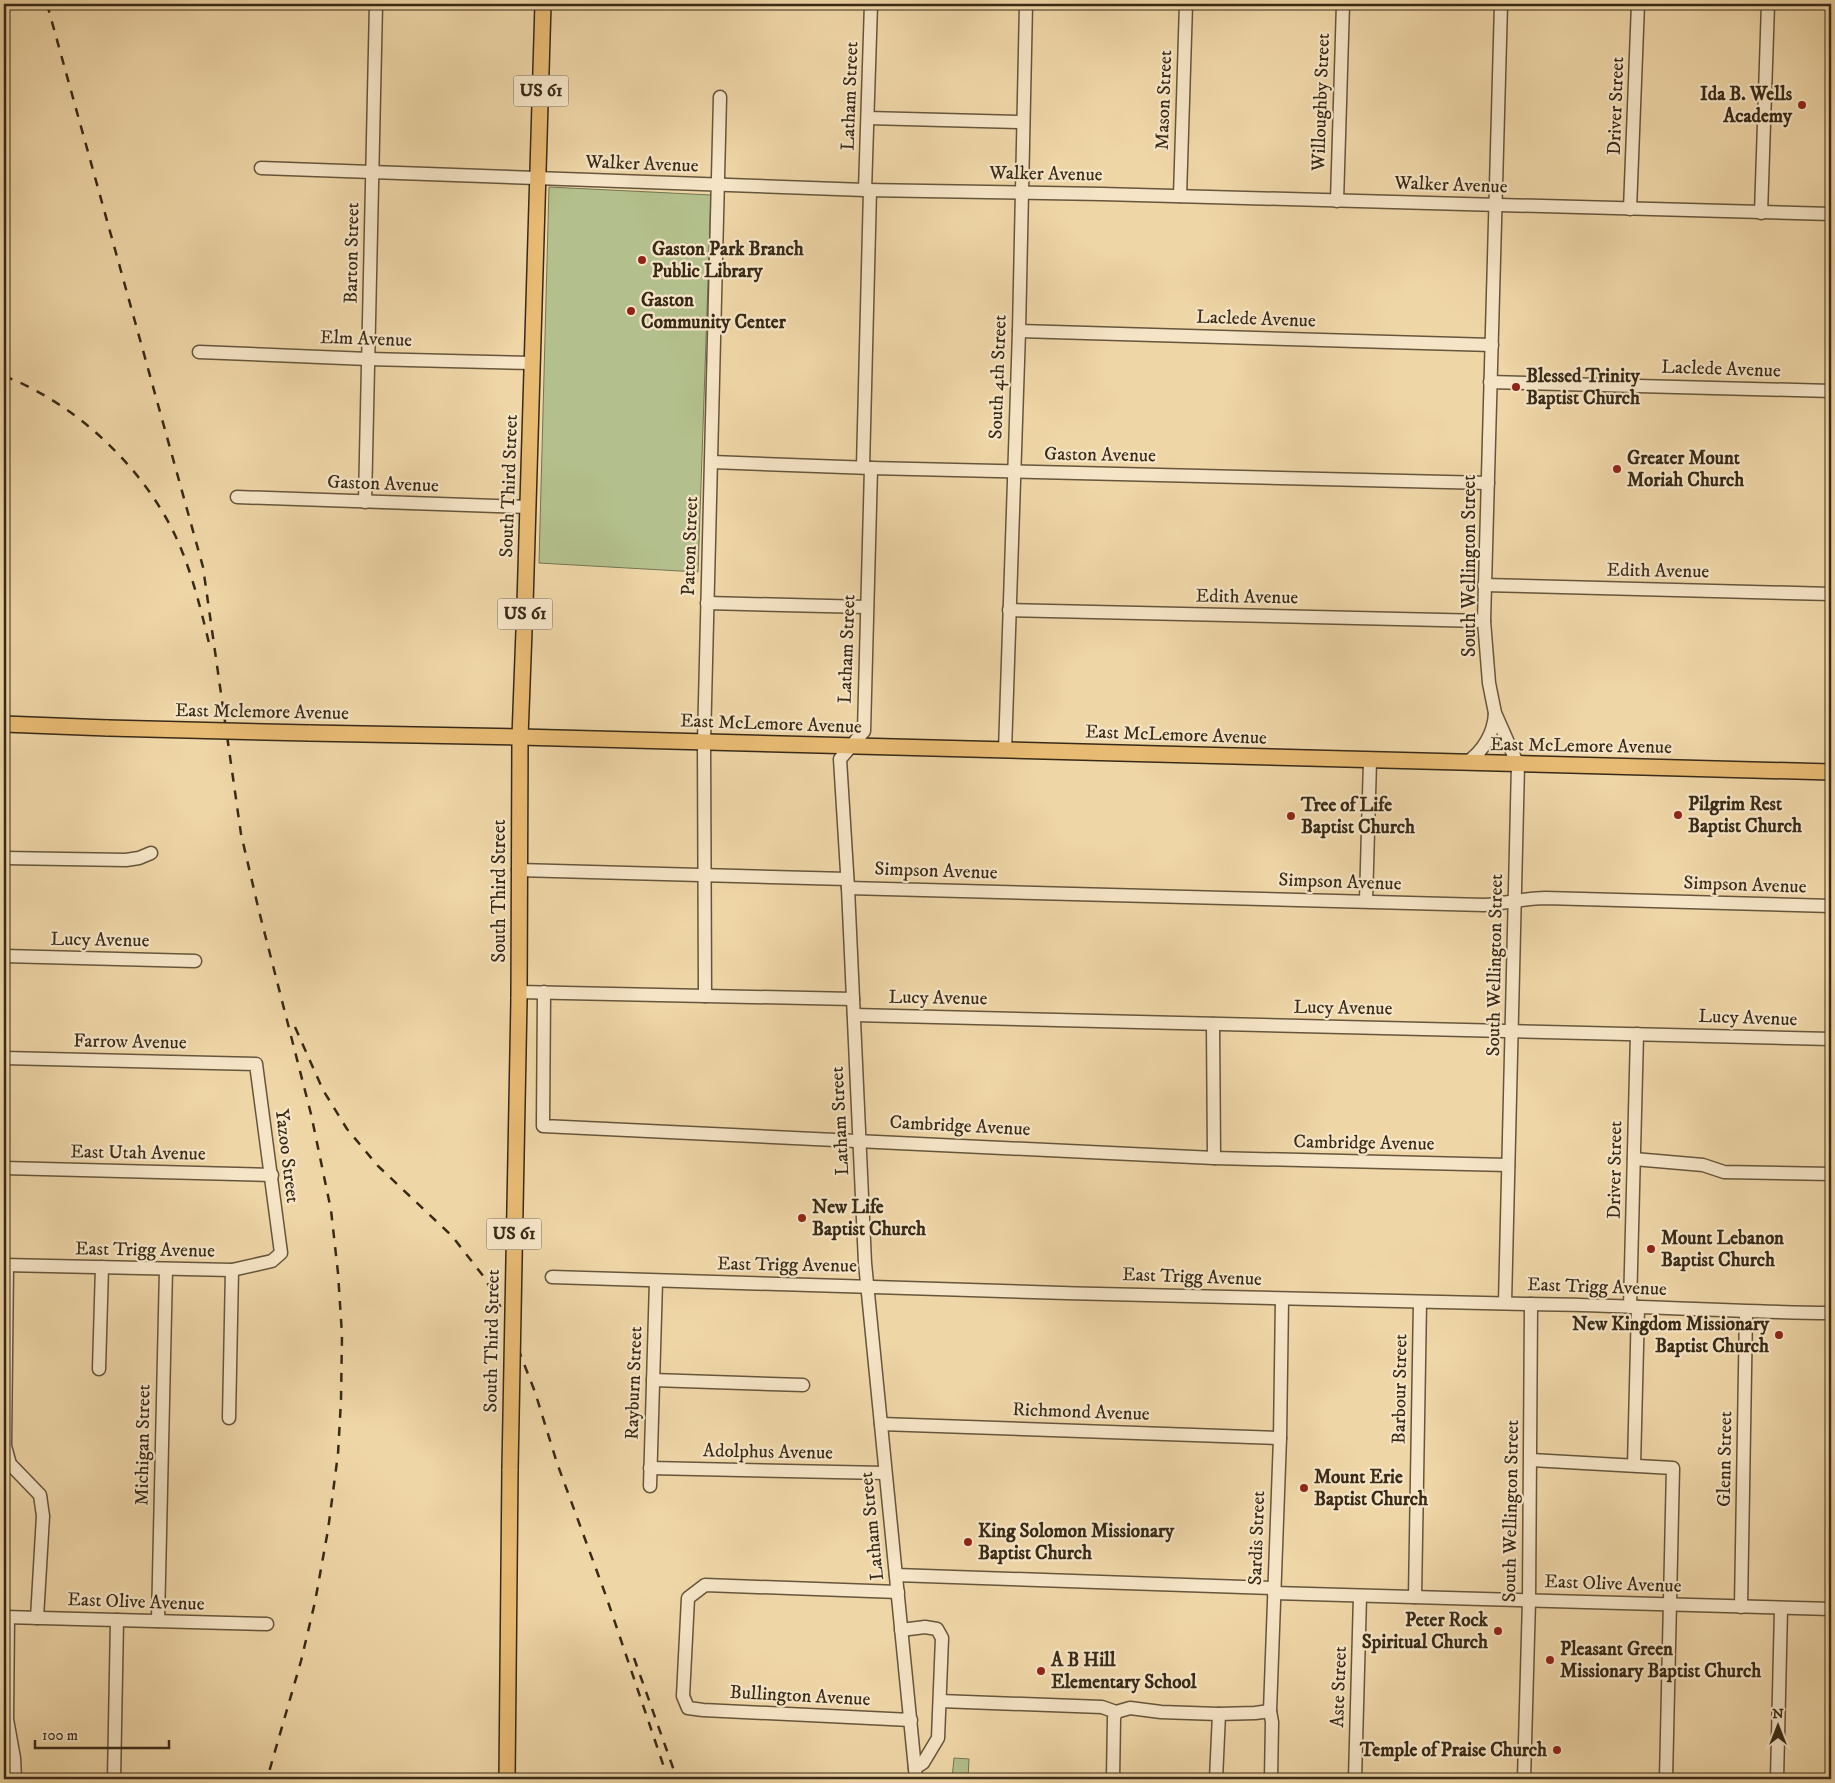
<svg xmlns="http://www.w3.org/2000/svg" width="1835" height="1783" font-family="'IM FELL DW Pica',serif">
	<rect width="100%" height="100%" fill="#efd6a7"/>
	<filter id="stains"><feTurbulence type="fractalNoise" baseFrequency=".004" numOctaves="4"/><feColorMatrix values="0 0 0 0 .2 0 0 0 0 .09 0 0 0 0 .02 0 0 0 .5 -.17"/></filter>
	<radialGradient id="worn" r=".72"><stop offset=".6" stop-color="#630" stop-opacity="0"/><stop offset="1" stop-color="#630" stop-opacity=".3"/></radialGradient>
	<g fill="#b3bf8c" stroke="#767452">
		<polygon points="549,187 711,195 698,572 539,563"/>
		<polygon points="954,1758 969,1759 968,1779 952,1779"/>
	</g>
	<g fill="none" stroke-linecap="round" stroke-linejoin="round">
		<g stroke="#66553b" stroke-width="15">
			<g id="minor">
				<polyline points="1501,4 1484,621 1489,683 1495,713 1518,765 1505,1303"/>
				<polyline points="868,118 1022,122"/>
				<polyline points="261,168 865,190 1102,194 1831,214"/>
				<polyline points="865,190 871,4"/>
				<polyline points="1180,196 1186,4"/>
				<polyline points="1337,201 1343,4"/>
				<polyline points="1630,209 1638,4"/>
				<polyline points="1761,213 1768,4"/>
				<polyline points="1019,331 1492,345"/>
				<polyline points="199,352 368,359 533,363"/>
				<polyline points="1490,382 1831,391"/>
				<polyline points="712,462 871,468 1488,483"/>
				<polyline points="863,467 870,190"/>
				<polyline points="871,468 864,731 840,759 848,888 865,1263 916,1779"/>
				<polyline points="237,497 528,507"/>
				<polyline points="365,502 376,4"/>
				<polyline points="1484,585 1831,594"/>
				<polyline points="707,603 867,607"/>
				<polyline points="1009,610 1484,621"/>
				<polyline points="1005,751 1019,331 1026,4"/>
				<path d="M1466,763C1483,752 1494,733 1495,713"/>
				<polyline points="4,858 126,860 139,858 151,853"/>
				<polyline points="518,870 847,879"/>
				<path d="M848,888L1484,905C1504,904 1524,898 1545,898L1831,906"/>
				<polyline points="1366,901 1370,761"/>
				<polyline points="4,956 195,961"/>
				<polyline points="519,992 853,999"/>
				<polyline points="544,992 543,1126 1214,1158 1508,1165"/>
				<polyline points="705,996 704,742 720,97"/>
				<polyline points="854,1015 1831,1039"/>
				<polyline points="1213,1024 1214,1158"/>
				<polyline points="4,1058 256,1064 281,1253 272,1261 232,1270 4,1265"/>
				<polyline points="1634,1159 1703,1165 1724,1172 1831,1174"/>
				<polyline points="4,1168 272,1175"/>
				<polyline points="7,1265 5,1446 10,1464 40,1495 43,1516 37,1618"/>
				<path d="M552,1277C878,1288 1203,1298 1529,1304C1630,1305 1730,1312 1831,1313"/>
				<polyline points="1630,1307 1637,1034"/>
				<polyline points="99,1369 102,1267"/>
				<polyline points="653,1380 803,1385"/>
				<polyline points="229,1418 232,1270"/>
				<polyline points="881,1424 1280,1438"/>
				<polyline points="1531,1460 1673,1468 1666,1779"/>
				<polyline points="1634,1465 1638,1307"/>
				<polyline points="650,1468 885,1473"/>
				<polyline points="650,1486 656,1281"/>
				<polyline points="896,1575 1274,1588"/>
				<polyline points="898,1592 705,1585 688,1598 683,1696 688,1708 703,1710 911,1720"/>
				<polyline points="1274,1593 1831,1609"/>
				<polyline points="1415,1597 1420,1302"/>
				<polyline points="1741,1607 1746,1312"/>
				<polyline points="4,1617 267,1624"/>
				<polyline points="8,1617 7,1719 14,1758 15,1779"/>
				<polyline points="158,1621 166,1269"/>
				<polyline points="901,1630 925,1627 937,1629 942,1638 938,1738 923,1763 915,1768"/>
				<polyline points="940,1701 1102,1707 1116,1712 1130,1708 1161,1712 1218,1714 1255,1713 1270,1711"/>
				<polyline points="114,1779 117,1620"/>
				<polyline points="1113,1779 1114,1718 1116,1712"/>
				<polyline points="1216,1779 1219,1714"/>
				<polyline points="1271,1779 1272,1722 1270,1711 1280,1438 1282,1299"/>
				<polyline points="1355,1779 1360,1596"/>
				<polyline points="1524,1779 1529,1600 1531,1304"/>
				<polyline points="1777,1779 1781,1609"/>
			</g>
		</g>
		<g stroke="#382a17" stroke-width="18">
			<g id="major">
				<polyline points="4,724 108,728"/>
				<polyline points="309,733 520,737 1831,772"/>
				<polyline points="519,999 520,737 525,604 543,4"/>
				<polyline points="507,1779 510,1469"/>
			</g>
		</g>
		<use href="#minor" stroke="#f5e4c6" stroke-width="12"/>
		<use href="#major" stroke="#e8bb74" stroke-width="15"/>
		<g stroke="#382a17" stroke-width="2.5" stroke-dasharray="9 9" stroke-linecap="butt">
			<polyline points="47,4 203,567 241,834 259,911 311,1114 331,1210 338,1273 342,1335 341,1400 338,1454 328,1530 315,1602 301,1661 267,1779"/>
			<path d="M4,376C75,403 142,466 175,535C191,569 200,606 209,643"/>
			<polyline points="295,1027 323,1090 347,1129 378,1166 452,1236 484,1277 505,1315 535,1392 557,1463 606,1596 668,1779"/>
			<polyline points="634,1658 677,1779"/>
		</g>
		<g stroke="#382a17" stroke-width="18" stroke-linecap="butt">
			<g id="major-bridge">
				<polyline points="108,728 309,733"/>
				<polyline points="510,1469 519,999"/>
			</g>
		</g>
		<use href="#major-bridge" stroke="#e8bb74" stroke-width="15"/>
	</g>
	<g fill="#8f2418" stroke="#f5e4c6" stroke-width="2">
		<circle cx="1802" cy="105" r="5"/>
		<circle cx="642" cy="260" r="5"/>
		<circle cx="631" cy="311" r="5"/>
		<circle cx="1516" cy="387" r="5"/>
		<circle cx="1617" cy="469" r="5"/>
		<circle cx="1678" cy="815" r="5"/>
		<circle cx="1291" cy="816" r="5"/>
		<circle cx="802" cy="1218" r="5"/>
		<circle cx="1651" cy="1249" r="5"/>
		<circle cx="1779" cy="1335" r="5"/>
		<circle cx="1304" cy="1488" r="5"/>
		<circle cx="968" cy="1542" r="5"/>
		<circle cx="1498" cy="1631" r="5"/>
		<circle cx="1550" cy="1660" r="5"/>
		<circle cx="1041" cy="1671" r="5"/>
		<circle cx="1557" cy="1750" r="5"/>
	</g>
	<g text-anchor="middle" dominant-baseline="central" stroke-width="4.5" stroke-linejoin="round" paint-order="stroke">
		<g fill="#f5e4c6" stroke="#71624c" stroke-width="1">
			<rect x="513.5" y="75.5" width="55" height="31" rx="4"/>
			<rect x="497.5" y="598.5" width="55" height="31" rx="4"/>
			<rect x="486.5" y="1218.5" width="55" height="31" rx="4"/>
		</g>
		<g font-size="18" font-weight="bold" fill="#382a17">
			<text x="541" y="91">US 61</text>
			<text x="525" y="614">US 61</text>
			<text x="514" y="1234">US 61</text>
		</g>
		<g font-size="19" font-weight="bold" fill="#382a17" stroke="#f5e4c6" text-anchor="start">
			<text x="1792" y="94" text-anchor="end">Ida B. Wells<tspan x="1792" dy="22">Academy</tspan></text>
			<text x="652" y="249">Gaston Park Branch<tspan x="652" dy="22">Public Library</tspan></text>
			<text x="641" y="300">Gaston<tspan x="641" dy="22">Community Center</tspan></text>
			<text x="1526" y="376">Blessed Trinity<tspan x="1526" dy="22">Baptist Church</tspan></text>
			<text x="1627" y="458">Greater Mount<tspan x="1627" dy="22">Moriah Church</tspan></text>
			<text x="1688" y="804">Pilgrim Rest<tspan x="1688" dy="22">Baptist Church</tspan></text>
			<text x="1301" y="805">Tree of Life<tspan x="1301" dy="22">Baptist Church</tspan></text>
			<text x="812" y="1207">New Life<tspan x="812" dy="22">Baptist Church</tspan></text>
			<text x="1661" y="1238">Mount Lebanon<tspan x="1661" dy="22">Baptist Church</tspan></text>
			<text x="1769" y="1324" text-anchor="end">New Kingdom Missionary<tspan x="1769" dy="22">Baptist Church</tspan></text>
			<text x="1314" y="1477">Mount Erie<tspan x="1314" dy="22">Baptist Church</tspan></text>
			<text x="978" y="1531">King Solomon Missionary<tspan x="978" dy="22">Baptist Church</tspan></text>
			<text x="1488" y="1620" text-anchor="end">Peter Rock<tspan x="1488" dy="22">Spiritual Church</tspan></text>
			<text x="1560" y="1649">Pleasant Green<tspan x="1560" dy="22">Missionary Baptist Church</tspan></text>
			<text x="1051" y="1660">A B Hill<tspan x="1051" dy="22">Elementary School</tspan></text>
			<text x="1547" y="1750" text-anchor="end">Temple of Praise Church</text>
		</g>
		<g font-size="19" fill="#382a17" stroke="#f5e4c6">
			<text transform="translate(850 96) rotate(-88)">Latham Street</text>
			<text transform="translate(1164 100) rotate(-88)">Mason Street</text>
			<text transform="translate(1321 102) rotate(-88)">Willoughby Street</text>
			<text transform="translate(1616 106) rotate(-88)">Driver Street</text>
			<text transform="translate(642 164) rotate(2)">Walker Avenue</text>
			<text transform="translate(1046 174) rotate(1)">Walker Avenue</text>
			<text transform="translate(1451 185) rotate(2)">Walker Avenue</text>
			<text transform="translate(352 253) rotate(-89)">Barton Street</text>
			<text transform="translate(1256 319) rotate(2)">Laclede Avenue</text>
			<text transform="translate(366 339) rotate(2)">Elm Avenue</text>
			<text transform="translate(1721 369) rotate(2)">Laclede Avenue</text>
			<text transform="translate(998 377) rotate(-88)">South 4th Street</text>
			<text transform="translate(1100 455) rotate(1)">Gaston Avenue</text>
			<text transform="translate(383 484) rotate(2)">Gaston Avenue</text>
			<text transform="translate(509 486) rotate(-88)">South Third Street</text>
			<text transform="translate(690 546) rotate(-88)">Patton Street</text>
			<text transform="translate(1469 566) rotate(-90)">South Wellington Street</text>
			<text transform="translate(1658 571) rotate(1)">Edith Avenue</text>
			<text transform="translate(1247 597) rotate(1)">Edith Avenue</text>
			<text transform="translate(847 649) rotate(-88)">Latham Street</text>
			<text transform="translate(262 712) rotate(1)">East Mclemore Avenue</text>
			<text transform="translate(771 724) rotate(2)">East McLemore Avenue</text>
			<text transform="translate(1176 735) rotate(2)">East McLemore Avenue</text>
			<text transform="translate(1581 746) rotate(1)">East McLemore Avenue</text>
			<text transform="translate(936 871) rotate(2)">Simpson Avenue</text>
			<text transform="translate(1340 882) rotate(2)">Simpson Avenue</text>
			<text transform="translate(1745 885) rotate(2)">Simpson Avenue</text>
			<text transform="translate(499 891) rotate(-90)">South Third Street</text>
			<text transform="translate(100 940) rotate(1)">Lucy Avenue</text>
			<text transform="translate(1495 965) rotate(-89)">South Wellington Street</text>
			<text transform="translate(938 998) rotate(1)">Lucy Avenue</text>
			<text transform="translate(1343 1008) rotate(1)">Lucy Avenue</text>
			<text transform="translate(1748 1018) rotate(2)">Lucy Avenue</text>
			<text transform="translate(130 1042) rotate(1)">Farrow Avenue</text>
			<text transform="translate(840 1121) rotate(-93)">Latham Street</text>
			<text transform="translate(960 1126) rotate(3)">Cambridge Avenue</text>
			<text transform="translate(1364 1143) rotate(1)">Cambridge Avenue</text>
			<text transform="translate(138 1153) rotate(1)">East Utah Avenue</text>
			<text transform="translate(287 1156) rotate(83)">Yazoo Street</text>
			<text transform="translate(1615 1170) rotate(-89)">Driver Street</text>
			<text transform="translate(145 1250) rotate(1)">East Trigg Avenue</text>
			<text transform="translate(787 1265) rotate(1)">East Trigg Avenue</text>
			<text transform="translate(1192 1277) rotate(2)">East Trigg Avenue</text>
			<text transform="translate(1597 1287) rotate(2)">East Trigg Avenue</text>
			<text transform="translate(492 1341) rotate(-89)">South Third Street</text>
			<text transform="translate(634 1383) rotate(-88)">Rayburn Street</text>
			<text transform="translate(1400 1389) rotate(-89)">Barbour Street</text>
			<text transform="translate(1081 1412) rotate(2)">Richmond Avenue</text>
			<text transform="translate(143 1445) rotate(-89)">Michigan Street</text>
			<text transform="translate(768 1452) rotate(1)">Adolphus Avenue</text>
			<text transform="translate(1725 1459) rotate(-89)">Glenn Street</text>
			<text transform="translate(1511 1511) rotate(-89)">South Wellington Street</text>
			<text transform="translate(872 1526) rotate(-96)">Latham Street</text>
			<text transform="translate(1257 1538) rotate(-88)">Sardis Street</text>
			<text transform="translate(1613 1584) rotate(2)">East Olive Avenue</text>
			<text transform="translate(136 1602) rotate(2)">East Olive Avenue</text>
			<text transform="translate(1339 1687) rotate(-88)">Aste Street</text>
			<text transform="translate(800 1696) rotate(3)">Bullington Avenue</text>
		</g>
	</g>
	<rect width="1835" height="1783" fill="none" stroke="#efd6a7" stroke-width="20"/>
	<rect x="5" y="5" width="1825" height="1773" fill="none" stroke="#382a17" stroke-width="2.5"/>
	<rect x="10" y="10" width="1815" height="1763" fill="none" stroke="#382a17"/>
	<g transform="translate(1778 1726)" stroke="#f5e4c6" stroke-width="4" paint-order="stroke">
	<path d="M0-4L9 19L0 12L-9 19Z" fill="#382a17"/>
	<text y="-8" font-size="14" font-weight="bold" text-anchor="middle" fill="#382a17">N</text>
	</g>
	<path d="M35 1740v8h134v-8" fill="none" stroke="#382a17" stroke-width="2.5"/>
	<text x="42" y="1740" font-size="15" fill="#382a17" stroke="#f5e4c6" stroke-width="4" paint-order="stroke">100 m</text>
	<rect width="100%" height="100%" filter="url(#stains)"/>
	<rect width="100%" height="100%" fill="url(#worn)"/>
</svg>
